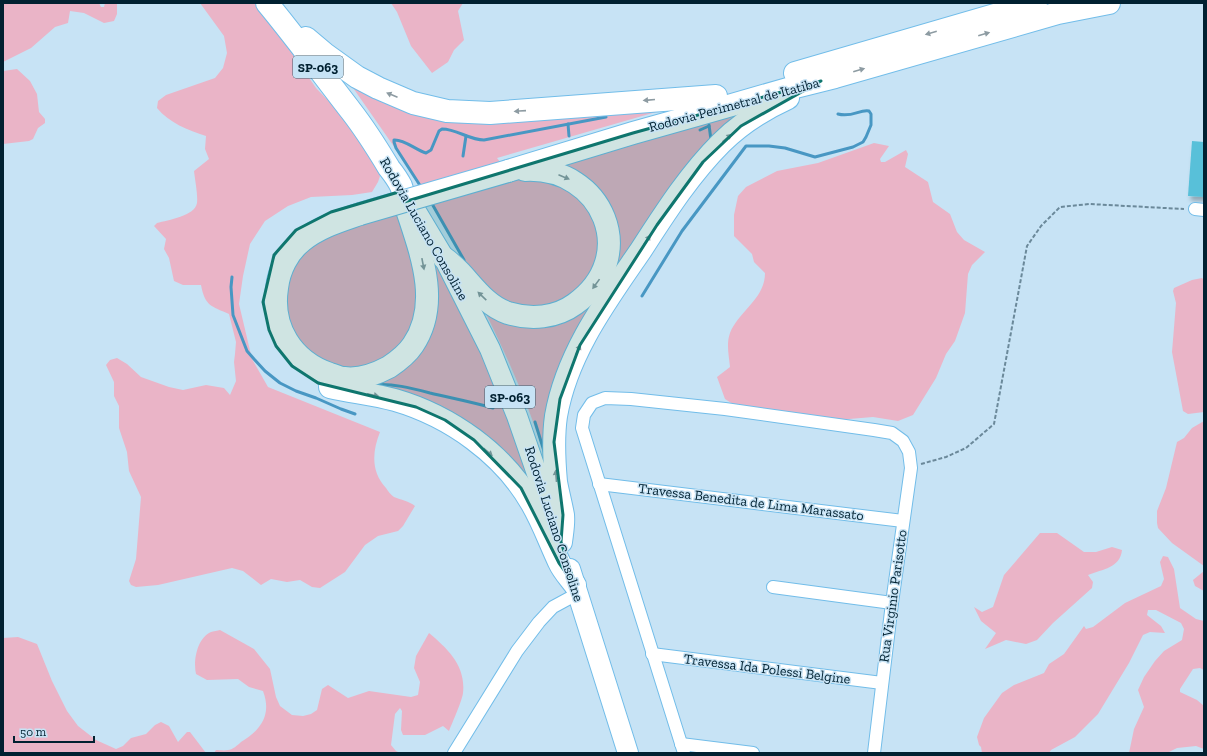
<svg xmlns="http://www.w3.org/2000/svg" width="1207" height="756" font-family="'Zilla Slab',serif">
	<defs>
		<filter id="shadow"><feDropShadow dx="2.5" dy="4.5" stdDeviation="2" flood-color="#0004"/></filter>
	</defs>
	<rect width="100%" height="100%" fill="#c7e3f5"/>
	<g fill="#eab4c7">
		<polygon points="3,3 99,3 101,7 104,7 105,3 117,3 117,14 114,21 104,23 84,13 70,11 68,23 55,27 31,48 3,62"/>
		<path d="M200,3H254L280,35L316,88L345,118L368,150L380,176L378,182L372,192L352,195L311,197L288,206L265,221L250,244L243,276L239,304L252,359L268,387L380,432C372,452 371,472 386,488C388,491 391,495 394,497C401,500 409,501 415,506L403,526L398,531L378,536L365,545L345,572L320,588L312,587L300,580L287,582L271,579L261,585L243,571L232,568L158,585L136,587L131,585L129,581L136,559L141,497L129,471L127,452L119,428V406L114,396V382L106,365L110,360L117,358L127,364L141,377L169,387L183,390L206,385L224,388L230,395L236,381L234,362L235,354L236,342L229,314C211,306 205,306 201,285H183L174,281L169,258L164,249L166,239L154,226L157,223C168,220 195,216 197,203C198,195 195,180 194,171L209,159L205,149L206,136C188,130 169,123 157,108L158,101L166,95L215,78L223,68L227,53L224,36Z"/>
		<polygon points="391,3 463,3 458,11 464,40 454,50 448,62 432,73 411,46 397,12"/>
		<polygon points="17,69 30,81 37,94 39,112 45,119 45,123 38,128 33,139 29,141 3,144 3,71"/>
		<polygon points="351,85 411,109 663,110 497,158 501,163 567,183 600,219 599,265 559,307 508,306 476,278 457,249 437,214 411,171"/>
		<path d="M738,114L586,326L547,462C530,409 508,357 483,308L552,320L616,243L554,167Z"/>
		<path d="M874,143L889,146L880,159L881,162H885L906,150L908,154L905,167L928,182L933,202L950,214L957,232L964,240L985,252L972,265L968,274L965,313L955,341L946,354L936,378L913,415L898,421L873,417L837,420L736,406L725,399L717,377L730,367C729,356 726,344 730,333C739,311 765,299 765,273L754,262L752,254L734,236V215L738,196L746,187L777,171L818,163Z"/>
		<polygon points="400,210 420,267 414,335 372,371 327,368 283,326 288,269 310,241"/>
		<polygon points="427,248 443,277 483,355 534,488 520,474 359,384 412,356"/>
		<polygon points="1202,278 1204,280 1204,412 1188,414 1183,411 1172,352 1176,303 1173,291 1174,288 1192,280"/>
		<polygon points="1204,421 1204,566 1172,543 1158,528 1157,523 1157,511 1166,488 1177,442 1184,438 1192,428"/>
		<path d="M1040,533H1057L1084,552H1096L1112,547L1122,550C1120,568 1103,569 1088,575L1093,582L1092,588L1053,623L1037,640L1026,644L1006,640L985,649L996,633L981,621L974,607L982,612L993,607L1004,575Z"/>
		<polygon points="1163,556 1168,557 1174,569 1180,608 1196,619 1204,621 1203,650 1204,670 1200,668 1193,669 1180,689 1180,692 1197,700 1204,706 1204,749 1196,746 1177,748 1167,753 1129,753 1134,729 1144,707 1138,690 1144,677 1155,661 1164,651 1182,640 1184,629 1181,623 1156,610 1148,610 1147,615 1161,626 1165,633 1150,632 1143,635 1129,663 1098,714 1075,737 1051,750 1049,753 982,753 981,747 979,745 977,737 984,718 1002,693 1014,685 1044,673 1049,664 1064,654 1084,626 1086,629 1093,627 1125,603 1161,586 1164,579 1160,562"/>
		<polygon points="1204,571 1204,591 1195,586 1193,580"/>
		<path d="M220,630L254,649L270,669L276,697L280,706L292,715L303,716L311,714L317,710L322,689L328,685L348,698L369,691L411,697L418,695L420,682L414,668L416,656L429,633C448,649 466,666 463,693C462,701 453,721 449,731L443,726L425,735H403L401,730L402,711L400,708L395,714L391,745L396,751L400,753H214L216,750C219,750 224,751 228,750C232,750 238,745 241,742C261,730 272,715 263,691L249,687L238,679L207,680L196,674C193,661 197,638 211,632C213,631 218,631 220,630Z"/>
		<polygon points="18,637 37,644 52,681 67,711 78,726 96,740 116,749 123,746 131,738 146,734 155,725 161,722 169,726 178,742 187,732 190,732 206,753 3,753 3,638"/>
	</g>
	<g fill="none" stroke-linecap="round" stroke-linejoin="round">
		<g stroke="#4897c3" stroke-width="3">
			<polyline points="568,124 569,136"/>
			<polyline points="709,125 711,140"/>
			<polyline points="700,130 709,126"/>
			<polyline points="463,156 466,136"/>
			<path d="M421,187L396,148L394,142V140C404,139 416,150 426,153L431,150L439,131L442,129C457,129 469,140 484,140L606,117"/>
			<polyline points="431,202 464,260"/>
			<polyline points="232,277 231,287 233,315 247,351 254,359 265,371 280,383 296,391 316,398 341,409 355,414"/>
			<path d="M642,296L682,231L746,146H769L785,148L815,157L853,147L863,142L866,137L871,125V114L869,111C860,109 852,118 838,114"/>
			<path d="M373,385C392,383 411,388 430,393C451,398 472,402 493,408"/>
			<polyline points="535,422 544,451"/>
		</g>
	</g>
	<polygon fill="#58c0d9" filter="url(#shadow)" points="1192,141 1204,142 1204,197 1188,196"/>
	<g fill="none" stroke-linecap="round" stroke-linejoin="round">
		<g stroke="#72bde9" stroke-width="14">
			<g id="street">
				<polyline points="1195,209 1204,210"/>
				<polyline points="599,484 903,521"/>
				<polyline points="773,587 892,603"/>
				<polyline points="652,654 882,683"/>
				<polyline points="681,744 753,753"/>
				<polyline points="454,753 517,651 539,622 553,607 577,594"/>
				<polyline points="684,753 582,428 584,415 592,403 605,398 631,399 725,409 874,430 892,433 903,441 909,452 911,468 892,603 874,753"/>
			</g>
		</g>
		<g stroke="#72bde9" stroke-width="22">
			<g id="primary">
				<polyline points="408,198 444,258 490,349 517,416 560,540"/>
				<polyline points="570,569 628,753"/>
			</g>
		</g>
		<g stroke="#72bde9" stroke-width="24">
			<g id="highway">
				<path d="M267,3C296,38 323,75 351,111C365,129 377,148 389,168C393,173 398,180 401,186C404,194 404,203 407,210C421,253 441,304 413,345C407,354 398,361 389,367C376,374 359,380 344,378C339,378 335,375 330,374C292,361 271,327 277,288C279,270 288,252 302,241C319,227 340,221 360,214"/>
				<polyline points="306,38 325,54 357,77 378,88 413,103 447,111 490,113 716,96"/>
				<polyline points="795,73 1036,3"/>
				<polyline points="508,171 633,133 697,115 791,88 835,77 1058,13 1109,3"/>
				<path d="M444,258C450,262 455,267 460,272C474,287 487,306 508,313C531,320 556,318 575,304C641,257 603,166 525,170"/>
				<path d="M330,387C351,392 373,394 395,400C450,416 504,454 532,504C543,523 550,543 559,562C563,571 569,577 575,585"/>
				<path d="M561,542C562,533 564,524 563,515C561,504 558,493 556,482C554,460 553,437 556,416C567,353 606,301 641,250C665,213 689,175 721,143C739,125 764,109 788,98"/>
			</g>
		</g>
		<polyline stroke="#6b899a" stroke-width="2" stroke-dasharray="4 2" stroke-linecap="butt" points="921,464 946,457 966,448 994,424 1027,246 1041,226 1060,207 1089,204 1184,209"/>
		<use href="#street" stroke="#fff" stroke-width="12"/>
		<use href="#primary" stroke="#fff" stroke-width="20"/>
		<use href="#highway" stroke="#fff" stroke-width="22"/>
		<g stroke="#72bde9" stroke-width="24" stroke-linecap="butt">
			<polyline id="highway-bridge" points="360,214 508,171"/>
		</g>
		<use href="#highway-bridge" stroke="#fff" stroke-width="22"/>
	</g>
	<defs><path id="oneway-solid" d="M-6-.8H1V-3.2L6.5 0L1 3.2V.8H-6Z"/></defs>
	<g fill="#8d9ba2">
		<use href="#oneway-solid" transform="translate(931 33) rotate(164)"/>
		<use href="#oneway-solid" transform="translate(984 34) rotate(-16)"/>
		<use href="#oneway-solid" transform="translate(859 70) rotate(-16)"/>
		<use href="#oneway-solid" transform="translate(392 95) rotate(-157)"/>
		<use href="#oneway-solid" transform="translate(649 100) rotate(175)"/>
		<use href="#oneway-solid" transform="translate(520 111) rotate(176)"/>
		<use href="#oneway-solid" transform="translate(727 138) rotate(-40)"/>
		<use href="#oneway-solid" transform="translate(564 177) rotate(23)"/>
		<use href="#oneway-solid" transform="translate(647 240) rotate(-56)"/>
		<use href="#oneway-solid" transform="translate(423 264) rotate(79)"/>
		<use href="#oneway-solid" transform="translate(596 284) rotate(126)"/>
		<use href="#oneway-solid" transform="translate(482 296) rotate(-136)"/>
		<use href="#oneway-solid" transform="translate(578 350) rotate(-65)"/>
		<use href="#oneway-solid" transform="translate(373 395) rotate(11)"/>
		<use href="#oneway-solid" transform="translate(488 452) rotate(41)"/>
		<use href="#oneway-solid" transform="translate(556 476) rotate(-95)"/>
	</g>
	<path fill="#0f766e" fill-opacity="0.2" stroke="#0f766e" stroke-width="3" stroke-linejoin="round" d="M821,81L741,126L703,162L657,225L580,345L560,399L554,442L563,515L561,542L575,585L559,563L521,488L474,440L445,420L416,407L318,383L292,366L276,346L269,330L263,302L274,255L296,230L331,212L402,191L404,202L633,133Z"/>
	<g text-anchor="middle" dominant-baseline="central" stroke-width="3" stroke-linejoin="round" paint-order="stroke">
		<g fill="#c7e3f5" stroke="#3c5b6c" stroke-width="1">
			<rect x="293" y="56" width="50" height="22" rx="3"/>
			<rect x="485" y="386" width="50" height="22" rx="3"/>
		</g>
		<g font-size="13" font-weight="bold" fill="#012131">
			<text x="318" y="67">SP-063</text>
			<text x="510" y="397">SP-063</text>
		</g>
		<g font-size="14" fill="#012131" stroke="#c7e3f5">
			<text transform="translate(734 105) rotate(-15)">Rodovia Perimetral de Itatiba</text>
			<text transform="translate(424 229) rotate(60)">Rodovia Luciano Consoline</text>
			<text transform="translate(751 502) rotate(7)">Travessa Benedita de Lima Marassato</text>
			<text transform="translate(554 524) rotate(72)">Rodovia Luciano Consoline</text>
			<text transform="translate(893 596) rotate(-82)">Rua Virginio Parisotto</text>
			<text transform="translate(767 669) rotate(7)">Travessa Ida Polessi Belgine</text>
		</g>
	</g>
	<rect width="1207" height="756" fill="none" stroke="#012131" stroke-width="8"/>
	<path d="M14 736v6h80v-6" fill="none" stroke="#012131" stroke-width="2"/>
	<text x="20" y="736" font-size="12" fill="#012131" stroke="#c7e3f5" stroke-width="3" paint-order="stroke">50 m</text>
</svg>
